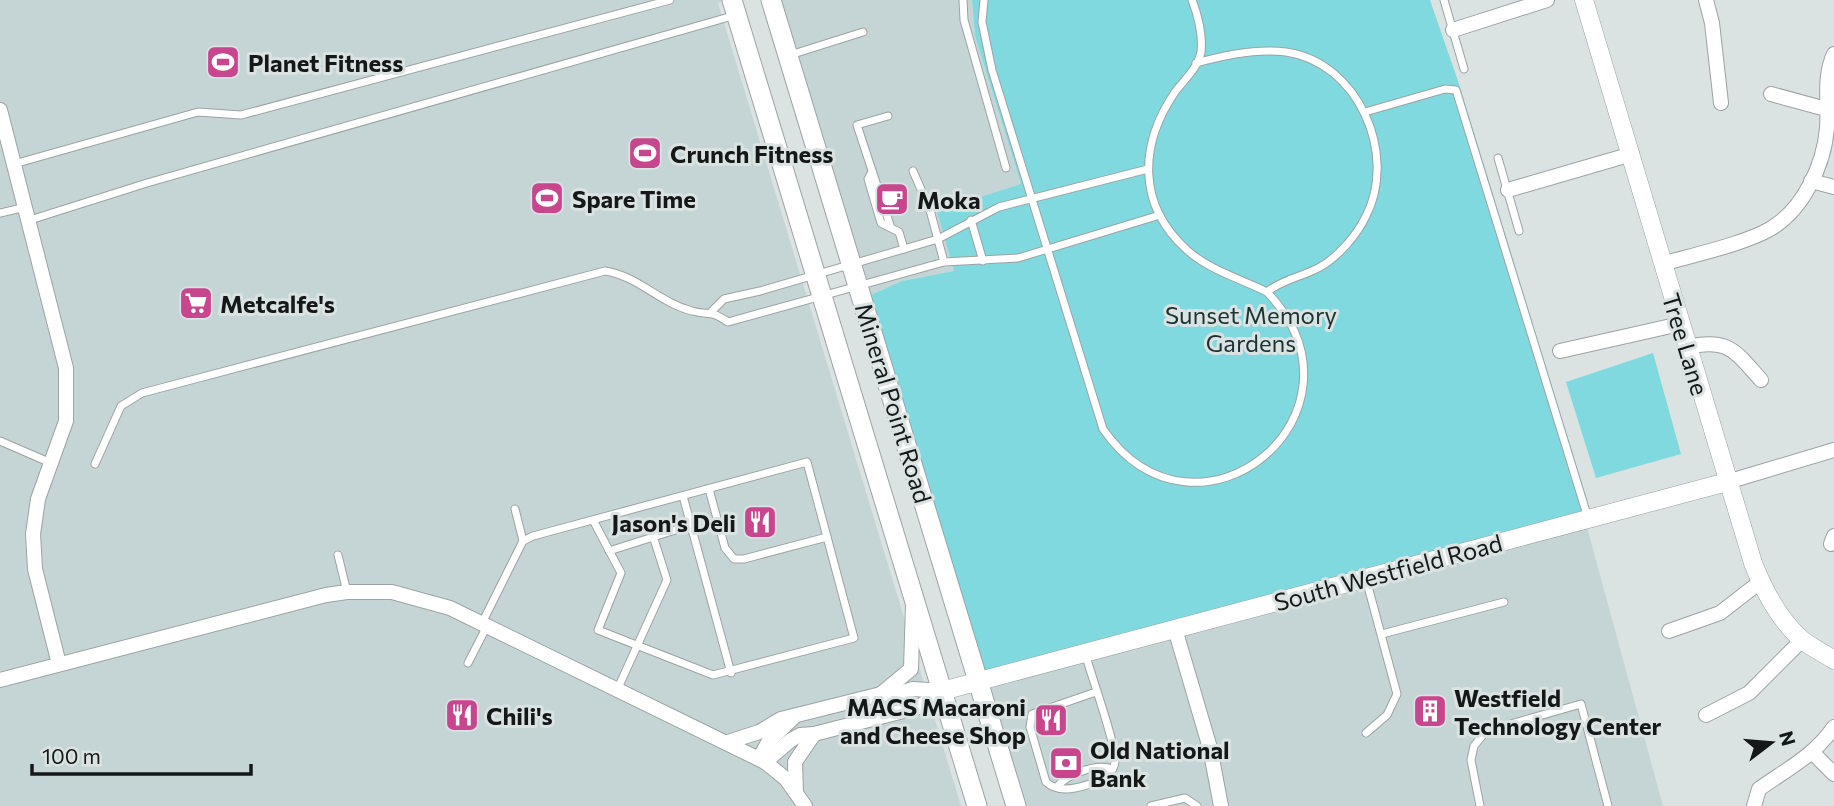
<svg xmlns="http://www.w3.org/2000/svg" width="1834" height="806" font-family="Commissioner,sans-serif">
	<rect width="100%" height="100%" fill="#dae2e2"/>
	<g fill="#c5d5d6">
		<polygon points="0,0 727,0 718,3 961,806 0,806"/>
		<polygon points="771,0 972,0 975,36 1021,185 938,211 954,271 902,281 862,299"/>
		<polygon points="1585,520 1663,806 1016,806 979,681"/>
	</g>
	<g fill="#80d9de">
		<polygon points="972,0 1430,0 1459,84 1587,500 1585,520 979,681 862,299 902,281 954,271 937,211 1021,184 975,36"/>
		<polygon points="1653,353 1681,454 1596,478 1566,382"/>
	</g>
	<g fill="none" stroke-linecap="round" stroke-linejoin="round">
		<g stroke="#9ca3a3" stroke-width="9">
			<g id="service">
				<polyline points="963,0 964,20 1006,168"/>
				<path d="M984,0L982,22L992,70L1103,429C1198,565 1382,412 1267,292C1241,279 1209,270 1187,250C1137,205 1139,145 1175,92C1184,80 1198,68 1201,52C1203,36 1198,15 1192,0"/>
				<polyline points="1444,0 1464,69"/>
				<polyline points="790,55 863,32"/>
				<path d="M1196,63C1224,55 1257,48 1286,52C1358,62 1398,154 1366,216C1357,235 1338,257 1320,267C1302,277 1283,279 1267,292"/>
				<polyline points="1365,112 1445,89 1456,90 1588,518"/>
				<polyline points="888,116 857,125 890,225"/>
				<polyline points="1498,158 1519,231"/>
				<polyline points="14,164 198,112 241,115 670,0"/>
				<polyline points="913,171 930,210 944,262"/>
				<polyline points="872,172 868,179 881,223 899,232 904,249"/>
				<polyline points="0,213 26,207"/>
				<polyline points="30,220 147,183 736,15"/>
				<polyline points="971,220 983,261"/>
				<polyline points="712,311 724,299 760,291 938,239 999,207 1148,169"/>
				<polyline points="0,441 51,463"/>
				<path d="M95,464L121,406L142,393L605,271C638,276 660,303 692,311C710,316 709,309 728,322L944,262L1018,258L1160,215"/>
				<polyline points="709,489 725,548 734,559 744,559 827,537"/>
				<polyline points="683,496 731,673"/>
				<polyline points="515,509 523,541"/>
				<polyline points="609,551 691,525"/>
				<polyline points="338,555 347,592"/>
				<polyline points="1366,579 1397,694 1387,715 1366,733"/>
				<polyline points="482,623 523,541 533,536 807,462 854,638 713,675 598,630 621,573 593,520"/>
				<polyline points="1382,634 1504,602"/>
				<path d="M1085,653C1090,672 1117,747 1115,761C1115,767 1111,772 1108,777C1091,784 1062,797 1046,782L1030,727L1032,714L1096,692"/>
				<polyline points="468,663 487,626"/>
				<polyline points="618,688 667,580 653,536"/>
				<path d="M1057,787C1067,774 1096,763 1112,769"/>
				<polyline points="1151,806 1185,798 1197,806"/>
				<polyline points="1480,806 1471,760 1474,746 1486,731 1581,704 1608,806"/>
			</g>
		</g>
		<g stroke="#9ca3a3" stroke-width="16">
			<g id="minor">
				<polyline points="1706,0 1712,23 1721,103"/>
				<polyline points="1453,30 1547,0"/>
				<polyline points="1771,94 1826,109"/>
				<polyline points="0,110 66,368 66,421 38,499 33,534 35,569 59,664"/>
				<polyline points="1811,181 1834,187"/>
				<polyline points="1508,190 1632,154"/>
				<path d="M1662,264C1693,255 1744,244 1770,229C1803,210 1824,165 1827,128C1829,103 1823,78 1834,54"/>
				<path d="M1687,347C1729,338 1735,351 1761,380"/>
				<polyline points="1560,351 1680,324"/>
				<polyline points="1727,482 1834,450"/>
				<polyline points="1831,544 1834,536"/>
				<polyline points="1175,629 1210,748 1221,806"/>
				<polyline points="1669,631 1720,613 1760,582"/>
				<polyline points="0,680 326,595 347,592 392,592 450,608 765,762 786,779 805,806"/>
				<polyline points="881,694 911,669 913,605"/>
				<polyline points="1706,715 1749,693 1802,640"/>
				<polyline points="728,742 759,732 781,719 881,694 895,695 913,689 942,691"/>
				<polyline points="1813,753 1834,774"/>
				<polyline points="759,759 769,741 794,717"/>
				<polyline points="765,762 791,740 800,735 814,734 919,707 942,691"/>
				<polyline points="796,793 795,762 814,734"/>
				<path d="M1754,806L1759,789C1787,769 1814,756 1834,727"/>
			</g>
		</g>
		<g stroke="#9ca3a3" stroke-width="19">
			<g id="tertiary">
				<path d="M1584,0L1753,563C1764,591 1779,619 1801,639C1810,647 1824,653 1834,660"/>
				<polyline points="942,691 1727,482"/>
			</g>
		</g>
		<g stroke="#9ca3a3" stroke-width="21">
			<g id="secondary">
				<polyline points="732,0 977,806"/>
				<polyline points="771,0 1016,806"/>
			</g>
		</g>
		<use href="#service" stroke="#fff" stroke-width="7"/>
		<use href="#minor" stroke="#fff" stroke-width="14"/>
		<use href="#tertiary" stroke="#fff" stroke-width="18"/>
		<use href="#secondary" stroke="#fff" stroke-width="19"/>
	</g>
	<defs>
		<g id="stadium-square" transform="scale(1.75)"><rect x="-9" y="-9" width="18" height="18" rx="4" fill="#c8468e" stroke="#dae2e2"/><path d="M0-5a6.5 5 0 1 0 0 10a6.5 5 0 1 0 0-10ZM-3.5-1.8h7v3.6h-7Z" fill="#fff"/></g>
		<g id="cafe-square" transform="scale(1.75)"><rect x="-9" y="-9" width="18" height="18" rx="4" fill="#c8468e" stroke="#dae2e2"/><path d="M-5.5-4.5H6V0H3Q3 3.5 0 3.5H-2.5Q-5.5 3.5-5.5 0ZM3-3.2v2h1.7v-2ZM-6 4.5H4V6H-6Z" fill="#fff"/></g>
		<g id="supermarket-square" transform="scale(1.75)"><rect x="-9" y="-9" width="18" height="18" rx="4" fill="#c8468e" stroke="#dae2e2"/><path d="M-6-5.5h2.5l.6 2H6L4.5 2H-2.5L-4.4-4H-6ZM-1.5 3.2a1.3 1.3 0 1 0 .1 0ZM3 3.2a1.3 1.3 0 1 0 .1 0Z" fill="#fff"/></g>
		<g id="restaurant-square" transform="scale(1.75)"><rect x="-9" y="-9" width="18" height="18" rx="4" fill="#c8468e" stroke="#dae2e2"/><path d="M-5-6h1v4h1v-4h1v4h1v-4h1v5L-1.5 .5V6h-2V.5L-5-1ZM5-6V6H3V1.5H1.5Q1.5-4 5-6Z" fill="#fff"/></g>
		<g id="building-square" transform="scale(1.75)"><rect x="-9" y="-9" width="18" height="18" rx="4" fill="#c8468e" stroke="#dae2e2"/><path d="M-4-6H4V6H1V3H-1V6H-4ZM-2.5-4.3h1.7v1.8h-1.7ZM.8-4.3h1.7v1.8H.8ZM-2.5-1h1.7V.8h-1.7ZM.8-1h1.7V.8H.8Z" fill="#fff"/></g>
		<g id="bank-square" transform="scale(1.75)"><rect x="-9" y="-9" width="18" height="18" rx="4" fill="#c8468e" stroke="#dae2e2"/><path d="M-6-4H6V4H-6ZM0-2.3a2.3 2.3 0 1 0 0 4.6a2.3 2.3 0 1 0 0-4.6Z" fill="#fff"/></g>
	</defs>
	<g fill-rule="evenodd">
		<use href="#stadium-square" x="223" y="62"/>
		<use href="#stadium-square" x="645" y="153"/>
		<use href="#stadium-square" x="547" y="198"/>
		<use href="#cafe-square" x="892" y="199"/>
		<use href="#supermarket-square" x="196" y="303"/>
		<use href="#restaurant-square" x="760" y="522"/>
		<use href="#building-square" x="1430" y="711"/>
		<use href="#restaurant-square" x="462" y="715"/>
		<use href="#restaurant-square" x="1051" y="720"/>
		<use href="#bank-square" x="1066" y="763"/>
	</g>
	<g text-anchor="middle" dominant-baseline="central" stroke-width="6" stroke-linejoin="round" paint-order="stroke">
		<g font-size="24" font-weight="bold" fill="#151818" stroke="#dae2e2" text-anchor="start">
			<text x="248" y="62">Planet Fitness</text>
			<text x="670" y="153">Crunch Fitness</text>
			<text x="572" y="198">Spare Time</text>
			<text x="917" y="199">Moka</text>
			<text x="220" y="303">Metcalfe's</text>
			<text x="736" y="522" text-anchor="end">Jason's Deli</text>
			<text x="1454" y="697">Westfield<tspan x="1454" dy="28">Technology Center</tspan></text>
			<text x="1026" y="706" text-anchor="end">MACS Macaroni<tspan x="1026" dy="28">and Cheese Shop</tspan></text>
			<text x="486" y="715">Chili's</text>
			<text x="1090" y="749">Old National<tspan x="1090" dy="28">Bank</tspan></text>
		</g>
		<g font-size="24" fill="#1b3132" stroke="#dae2e2">
			<text x="1251" y="314">Sunset Memory<tspan x="1251" dy="28">Gardens</tspan></text>
		</g>
		<g font-size="24" fill="#151818" stroke="#dae2e2">
			<text transform="translate(1686 344) rotate(73)">Tree Lane</text>
			<text transform="translate(894 403) rotate(73)">Mineral Point Road</text>
			<text transform="translate(1388 572) rotate(-15)">South Westfield Road</text>
		</g>
	</g>
	<g transform="translate(1771 743) rotate(74)" stroke="#dae2e2" stroke-width="5" paint-order="stroke">
	<path d="M0-5L12 26L0 18L-12 26Z" fill="#151818"/>
	<text y="-10" font-size="19" font-weight="bold" text-anchor="middle" fill="#151818">N</text>
	</g>
	<path d="M32 764v10h219v-10" fill="none" stroke="#151818" stroke-width="3.5"/>
	<text x="42" y="764" font-size="21" fill="#151818" stroke="#dae2e2" stroke-width="5" paint-order="stroke">100 m</text>
</svg>
